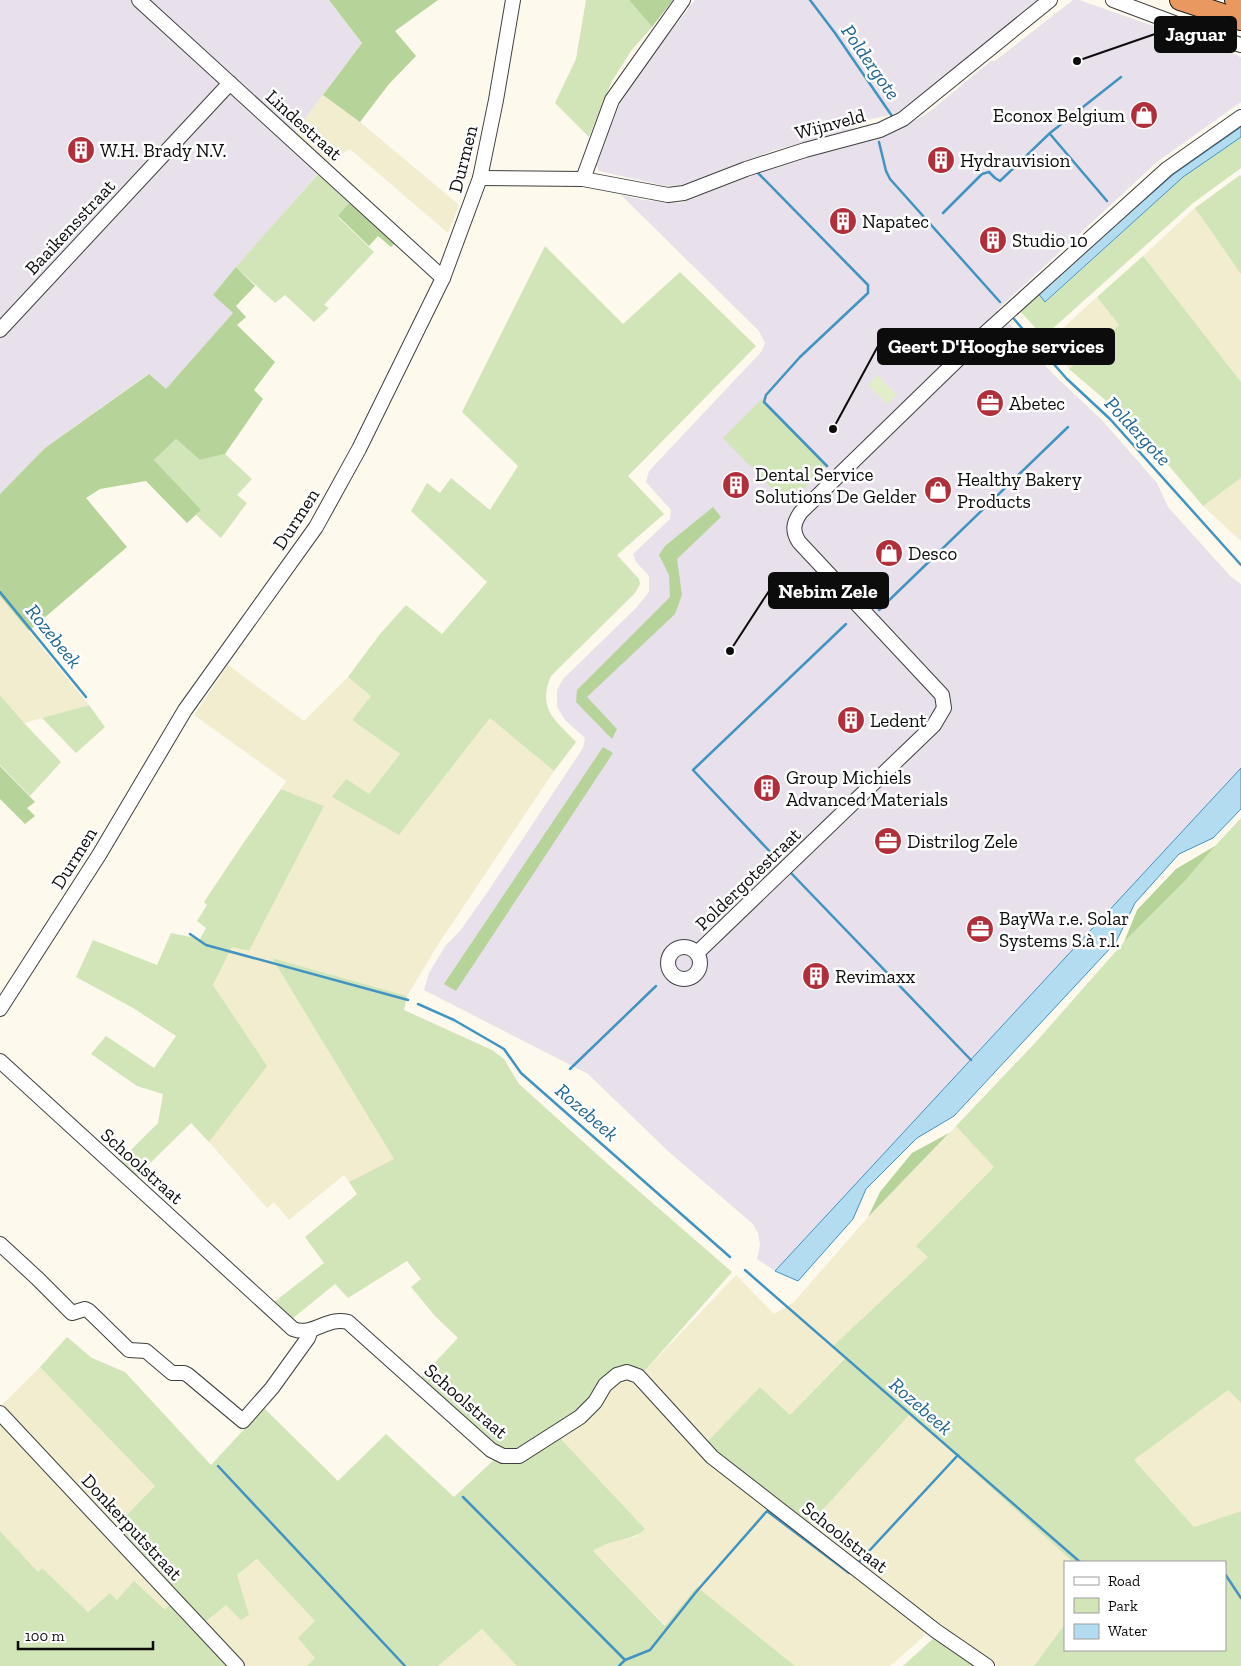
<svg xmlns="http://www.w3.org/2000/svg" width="1241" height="1666" font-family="'Zilla Slab',serif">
	<rect width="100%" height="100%" fill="#fdf9ec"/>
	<g fill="#e8e0ea">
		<polygon points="0,0 329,0 362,43 295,132 326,164 213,295 233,313 166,390 148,374 45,448 0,494"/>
		<polygon points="695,0 1044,0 904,111 856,123 852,129 769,152 687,185 666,186 599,171 596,165 620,102 634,79"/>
		<polygon points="1073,0 1079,0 1237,55 1241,58 1241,102 1157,162 997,310 1053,374 1101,419 1157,483 1168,507 1231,577 1241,584 1241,768 775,1271 757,1259 760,1245 758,1233 753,1224 668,1151 588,1074 424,990 429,973 446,945 460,931 489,890 583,748 585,738 565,720 557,707 557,690 563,679 636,608 649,592 649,576 636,562 633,554 670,519 671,510 646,482 649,471 762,351 765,343 759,331 621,195 644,200 680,203 758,173 807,157 890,134 928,113 991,61 995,61"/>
	</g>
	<g fill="#f1edce">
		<polygon points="323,95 360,122 459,205 448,233 350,149 326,164 294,133"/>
		<polygon points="1195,208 1241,274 1241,382 1143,256"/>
		<polygon points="1097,297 1119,325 1069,369 1048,342"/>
		<polygon points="1241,478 1241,541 1203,506"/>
		<polygon points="0,596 89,705 24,723 0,695"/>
		<polygon points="228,665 304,721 348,677 371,696 352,720 400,754 369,794 399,835 490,718 554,771 439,943 407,996 272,958 394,1159 349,1182 344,1175 289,1220 274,1202 267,1208 209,1142 266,1066 213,985 232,947 249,951 324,806 281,789 286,781 194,715"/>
		<polygon points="956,1126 995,1167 917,1246 928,1257 832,1347 845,1357 790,1415 760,1387 708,1441 642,1374 736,1275 774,1314 794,1302 870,1215"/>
		<polygon points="40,1367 155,1486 115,1527 1,1406"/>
		<polygon points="623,1379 628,1379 637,1384 923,1628 925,1632 922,1638 890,1666 795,1666 697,1588 666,1626 593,1551 602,1545 638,1536 558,1436 595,1411 616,1383"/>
		<polygon points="1228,1390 1241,1403 1241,1511 1194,1527 1134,1460"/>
		<polygon points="910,1414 1073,1562 1065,1562 1065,1624 1034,1666 997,1666 942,1628 809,1525"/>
		<polygon points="0,1421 171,1603 165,1610 117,1600 110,1593 88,1612 42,1568 38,1572 0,1531"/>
		<polygon points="257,1559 315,1621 316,1658 307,1666 245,1666 204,1623 226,1604 237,1575"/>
		<polygon points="482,1629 517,1666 438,1666"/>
	</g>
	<g fill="#d1e5b8">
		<polygon points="586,0 629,0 652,27 631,51 612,81 589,137 555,103 576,59"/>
		<polygon points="1241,137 1241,168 1193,203 1051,330 1042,335 1020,311 1038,293 1046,302 1183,177"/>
		<polygon points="318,174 349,203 338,217 374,252 324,305 329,308 314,322 285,295 275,303 236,267"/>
		<polygon points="1240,175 1241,176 1241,274 1195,208"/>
		<path d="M545,246L623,324L680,272L756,346L628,476L664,514L617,555L639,579L640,584L635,593L551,676C537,709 555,720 576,742L554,771L490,718L399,835L332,797L346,779L369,794L400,754L352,720L371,696L348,677L380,634L406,605L442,634L487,582L411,511L427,483L440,493L451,478L490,510L518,466L462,412Z"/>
		<polygon points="1143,256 1241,382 1241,478 1203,506 1158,453 1117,410 1069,369 1119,325 1097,297"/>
		<polygon points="762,399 827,466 788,505 723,438"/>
		<polygon points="176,439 200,460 225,454 252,479 237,495 247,503 221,538 196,515 200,510 154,460"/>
		<polygon points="0,695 24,723 61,762 30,796 0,765"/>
		<polygon points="89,705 105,727 76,753 42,718"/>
		<polygon points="281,789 324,806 249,951 232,947 213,985 267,1066 209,1142 191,1123 136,1177 120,1161 158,1123 163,1094 137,1086 91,1054 106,1036 154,1068 176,1036 133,1008 76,977 93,940 157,965 171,933 200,939 206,928 197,921 207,905 204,902 240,848"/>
		<polygon points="1241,818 1241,1403 1228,1390 1134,1460 1194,1527 1241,1511 1241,1666 1034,1666 1065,1624 1065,1650 1225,1650 1225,1562 1073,1562 910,1414 809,1525 728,1463 708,1441 760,1387 790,1415 845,1358 832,1347 928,1257 916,1246 994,1167 956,1126 1035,1043 1124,942 1184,882 1215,846"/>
		<polygon points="272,958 407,996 404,1010 492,1050 504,1059 519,1084 610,1166 732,1272 642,1374 613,1370 604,1377 589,1401 578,1411 521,1449 500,1450 419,1379 458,1338 435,1316 411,1287 421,1279 407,1261 348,1298 335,1284 292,1319 273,1303 324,1263 305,1237 357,1194 349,1182 394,1159"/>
		<path d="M67,1337L92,1358L125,1372L211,1465L264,1408L338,1481L386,1434L454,1497L495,1459L558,1436L645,1529C631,1542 609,1539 593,1551L665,1626L697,1587L795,1666H517L482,1629L438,1666H307L315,1658L298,1638L315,1621L257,1559L237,1575L249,1615L241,1620L226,1605L204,1623L115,1527L155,1486L40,1367Z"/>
		<polygon points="0,1531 38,1572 42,1568 88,1612 110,1593 117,1600 134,1581 165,1610 171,1603 231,1666 0,1666"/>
		<polygon points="936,1636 980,1666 903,1666"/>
	</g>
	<g fill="#b6d499">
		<polygon points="329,0 438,0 395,31 416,56 389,84 360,122 323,95 362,43"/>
		<polygon points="629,0 673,0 652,27"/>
		<polygon points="349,203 395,243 391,247 378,236 369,246 338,216"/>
		<polygon points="236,267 255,286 236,306 246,317 237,325 275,362 254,390 263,399 225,454 200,460 176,439 154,460 201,510 187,523 146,481 100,489 86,498 127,547 29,631 0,596 0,494 45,448 149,374 166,389 233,313 213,295"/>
		<polygon points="713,507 721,517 677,559 682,595 675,614 587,697 617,729 612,739 576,702 577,690 670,597 669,575 659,555 665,546"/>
		<polygon points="603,747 613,753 456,991 444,984"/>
		<polygon points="0,766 35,802 27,808 35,816 25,824 0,799"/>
		<polygon points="1215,846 1184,882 1124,942 1137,910 1176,869"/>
		<polygon points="949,1133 870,1215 868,1217 880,1192 912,1153"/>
	</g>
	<polygon fill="#e2edc9" points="877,375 897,395 887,404 868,385"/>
	<g fill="#b4dcf1" stroke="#4193c2">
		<polygon points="1241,127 1241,137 1183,177 1045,302 1038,293 1174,174"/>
		<polygon points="1241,768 1241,809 1213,838 1179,854 1135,903 1116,942 954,1116 917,1138 866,1189 853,1219 798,1281 775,1271"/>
	</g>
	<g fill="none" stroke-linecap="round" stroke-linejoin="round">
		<g stroke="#4193c2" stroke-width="2.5">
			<polyline points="810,0 835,33 892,116"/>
			<polyline points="1050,134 1107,201"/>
			<polyline points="879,142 886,171 890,179 1000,302"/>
			<polyline points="758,173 868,285 868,293 800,357 766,395 764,402 827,466"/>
			<polyline points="943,213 982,174 989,172 995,178 1000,181 1050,133 1121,77"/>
			<polyline points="1014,319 1067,379 1110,419 1241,565"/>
			<polyline points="0,592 86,697"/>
			<polyline points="879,610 1068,427"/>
			<polyline points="775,857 693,770 846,624"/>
			<polyline points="791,873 971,1060"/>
			<polyline points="190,934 206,945 408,1000"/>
			<polyline points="418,1004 454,1020 504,1049 521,1073 730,1257"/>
			<polyline points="570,1069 656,986"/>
			<polyline points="745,1270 1080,1562"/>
			<polyline points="218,1466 405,1666"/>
			<polyline points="463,1497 625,1660"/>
			<polyline points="857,1564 958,1455"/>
			<polyline points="1225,1574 1241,1598"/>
			<polyline points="619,1666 625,1660 650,1650 696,1592 767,1511 849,1573 850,1571"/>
		</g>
		<g stroke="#3f3f3f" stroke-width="16">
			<g id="minor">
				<polyline points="139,0 443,278"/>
				<polyline points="1113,0 1193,30 1241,45"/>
				<polyline points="480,178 583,179 668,195 684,193 746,169 805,150 880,130 903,119 1050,0"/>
				<polyline points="583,179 612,100 683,0"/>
				<polyline points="0,330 230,83"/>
				<circle cx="684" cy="963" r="16"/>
				<path d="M697,953L934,725L944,708L942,695L799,542C792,531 793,523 801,512L981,337L1167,169L1241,117"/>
				<polyline points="0,1009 99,855 185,710 316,527 359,449 443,278 480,178 496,100 513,0"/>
				<path d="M0,1061L293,1329C313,1337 327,1316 348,1322L491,1450L503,1456H519L580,1417L595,1402L605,1385L617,1375L627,1372L638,1376L712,1457L936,1631L987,1666"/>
				<polyline points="0,1244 37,1278 72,1313 85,1309 89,1311 129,1350 146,1351 172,1373 184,1373 188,1375 243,1421 272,1388 308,1338 311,1330"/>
				<polyline points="0,1413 237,1666"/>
			</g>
		</g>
		<g stroke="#1d1d1d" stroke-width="22">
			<g id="highway">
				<polyline points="1180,0 1241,20"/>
				<polyline points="1235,0 1241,2"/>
			</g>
		</g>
		<use href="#minor" stroke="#fff" stroke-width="14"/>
		<use href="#highway" stroke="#e9985f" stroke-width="20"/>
	</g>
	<defs>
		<g id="shop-disc" transform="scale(1.4375)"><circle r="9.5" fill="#b02f3a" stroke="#fff"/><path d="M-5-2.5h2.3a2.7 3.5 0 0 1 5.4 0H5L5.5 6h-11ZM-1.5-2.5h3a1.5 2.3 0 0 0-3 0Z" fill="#fff"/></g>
		<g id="building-disc" transform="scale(1.4375)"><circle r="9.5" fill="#b02f3a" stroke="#fff"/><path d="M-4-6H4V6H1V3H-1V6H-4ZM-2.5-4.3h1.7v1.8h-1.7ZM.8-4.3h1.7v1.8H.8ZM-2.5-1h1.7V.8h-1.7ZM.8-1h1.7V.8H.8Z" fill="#fff"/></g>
		<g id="office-disc" transform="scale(1.4375)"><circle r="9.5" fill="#b02f3a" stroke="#fff"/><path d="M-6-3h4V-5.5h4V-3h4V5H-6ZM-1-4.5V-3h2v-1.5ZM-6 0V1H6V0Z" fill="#fff"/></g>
	</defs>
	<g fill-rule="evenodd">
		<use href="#shop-disc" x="1144" y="115"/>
		<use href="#building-disc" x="81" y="150"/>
		<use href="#building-disc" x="941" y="160"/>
		<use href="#building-disc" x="843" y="221"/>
		<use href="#building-disc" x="993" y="240"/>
		<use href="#office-disc" x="990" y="403"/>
		<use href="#building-disc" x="736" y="485"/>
		<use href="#shop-disc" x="938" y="490"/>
		<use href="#shop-disc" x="889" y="553"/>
		<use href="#building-disc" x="851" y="720"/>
		<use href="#building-disc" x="767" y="788"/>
		<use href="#office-disc" x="888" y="841"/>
		<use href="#office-disc" x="980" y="929"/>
		<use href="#building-disc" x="816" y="976"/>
	</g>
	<g text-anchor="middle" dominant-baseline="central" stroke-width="5" stroke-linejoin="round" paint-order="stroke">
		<g font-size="19" fill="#0c0c0c" stroke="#fff" text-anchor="start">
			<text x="1125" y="115" text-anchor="end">Econox Belgium</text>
			<text x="100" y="150">W.H. Brady N.V.</text>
			<text x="960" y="160">Hydrauvision</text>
			<text x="862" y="221">Napatec</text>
			<text x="1012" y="240">Studio 10</text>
			<text x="1009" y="403">Abetec</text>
			<text x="755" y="474">Dental Service<tspan x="755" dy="22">Solutions De Gelder</tspan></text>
			<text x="957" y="479">Healthy Bakery<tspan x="957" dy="22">Products</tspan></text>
			<text x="908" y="553">Desco</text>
			<text x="870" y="720">Ledent</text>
			<text x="786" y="777">Group Michiels<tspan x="786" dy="22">Advanced Materials</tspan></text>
			<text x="907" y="841">Distrilog Zele</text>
			<text x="999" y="918">BayWa r.e. Solar<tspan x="999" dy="22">Systems S.à r.l.</tspan></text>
			<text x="835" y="976">Revimaxx</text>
		</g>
		<g font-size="19" fill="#0c0c0c" stroke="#fff">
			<text transform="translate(830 124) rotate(-15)">Wijnveld</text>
			<text transform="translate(304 125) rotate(42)">Lindestraat</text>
			<text transform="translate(463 159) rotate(-76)">Durmen</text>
			<text transform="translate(70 227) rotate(-47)">Baaikensstraat</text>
			<text transform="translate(296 519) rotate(-57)">Durmen</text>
			<text transform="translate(74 858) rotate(-58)">Durmen</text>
			<text transform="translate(748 879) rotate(-44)">Poldergotestraat</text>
			<text transform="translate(142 1166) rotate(42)">Schoolstraat</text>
			<text transform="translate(466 1401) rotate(41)">Schoolstraat</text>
			<text transform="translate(132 1527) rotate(47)">Donkerputstraat</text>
			<text transform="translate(845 1537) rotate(38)">Schoolstraat</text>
		</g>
		<g font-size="20" font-style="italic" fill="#206592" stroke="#fff">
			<text transform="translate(871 62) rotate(55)">Poldergote</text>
			<text transform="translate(1138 431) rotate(47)">Poldergote</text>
			<text transform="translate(54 636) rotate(51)">Rozebeek</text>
			<text transform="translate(587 1112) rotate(41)">Rozebeek</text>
			<text transform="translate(921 1406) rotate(41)">Rozebeek</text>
		</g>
	</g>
	<path fill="none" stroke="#0c0c0c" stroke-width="2" d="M1077 61L1155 34M833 429L878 346M730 651L769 591"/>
	<g fill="#0c0c0c" stroke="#fff" stroke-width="2">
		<circle cx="1077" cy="61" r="5"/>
		<circle cx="833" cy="429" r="5"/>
		<circle cx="730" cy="651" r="5"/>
	</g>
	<g fill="#0c0c0c" stroke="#0c0c0c" stroke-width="2">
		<rect x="1155" y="17" width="81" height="35" rx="5"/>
		<rect x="878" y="329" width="236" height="35" rx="5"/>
		<rect x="769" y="573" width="119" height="35" rx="5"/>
	</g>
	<g font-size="20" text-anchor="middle" font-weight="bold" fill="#fff">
		<text x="1196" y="41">Jaguar</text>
		<text x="996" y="353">Geert D'Hooghe services</text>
		<text x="828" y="598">Nebim Zele</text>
	</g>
	<rect x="1064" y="1561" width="162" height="90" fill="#ffffff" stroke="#9e9e9e"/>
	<rect x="1074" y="1577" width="25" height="8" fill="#ffffff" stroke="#9e9e9e"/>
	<text x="1108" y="1586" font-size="15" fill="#0c0c0c">Road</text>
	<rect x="1074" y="1598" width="25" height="15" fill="#d1e5b8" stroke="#9e9e9e"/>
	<text x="1108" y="1611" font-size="15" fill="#0c0c0c">Park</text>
	<rect x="1074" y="1624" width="25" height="15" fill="#b4dcf1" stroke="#9e9e9e"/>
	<text x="1108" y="1636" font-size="15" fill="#0c0c0c">Water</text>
	<path d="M18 1641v8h135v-8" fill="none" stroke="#0c0c0c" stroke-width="2.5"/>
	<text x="25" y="1641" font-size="15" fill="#0c0c0c" stroke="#ffffff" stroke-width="4" paint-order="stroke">100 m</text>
</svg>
